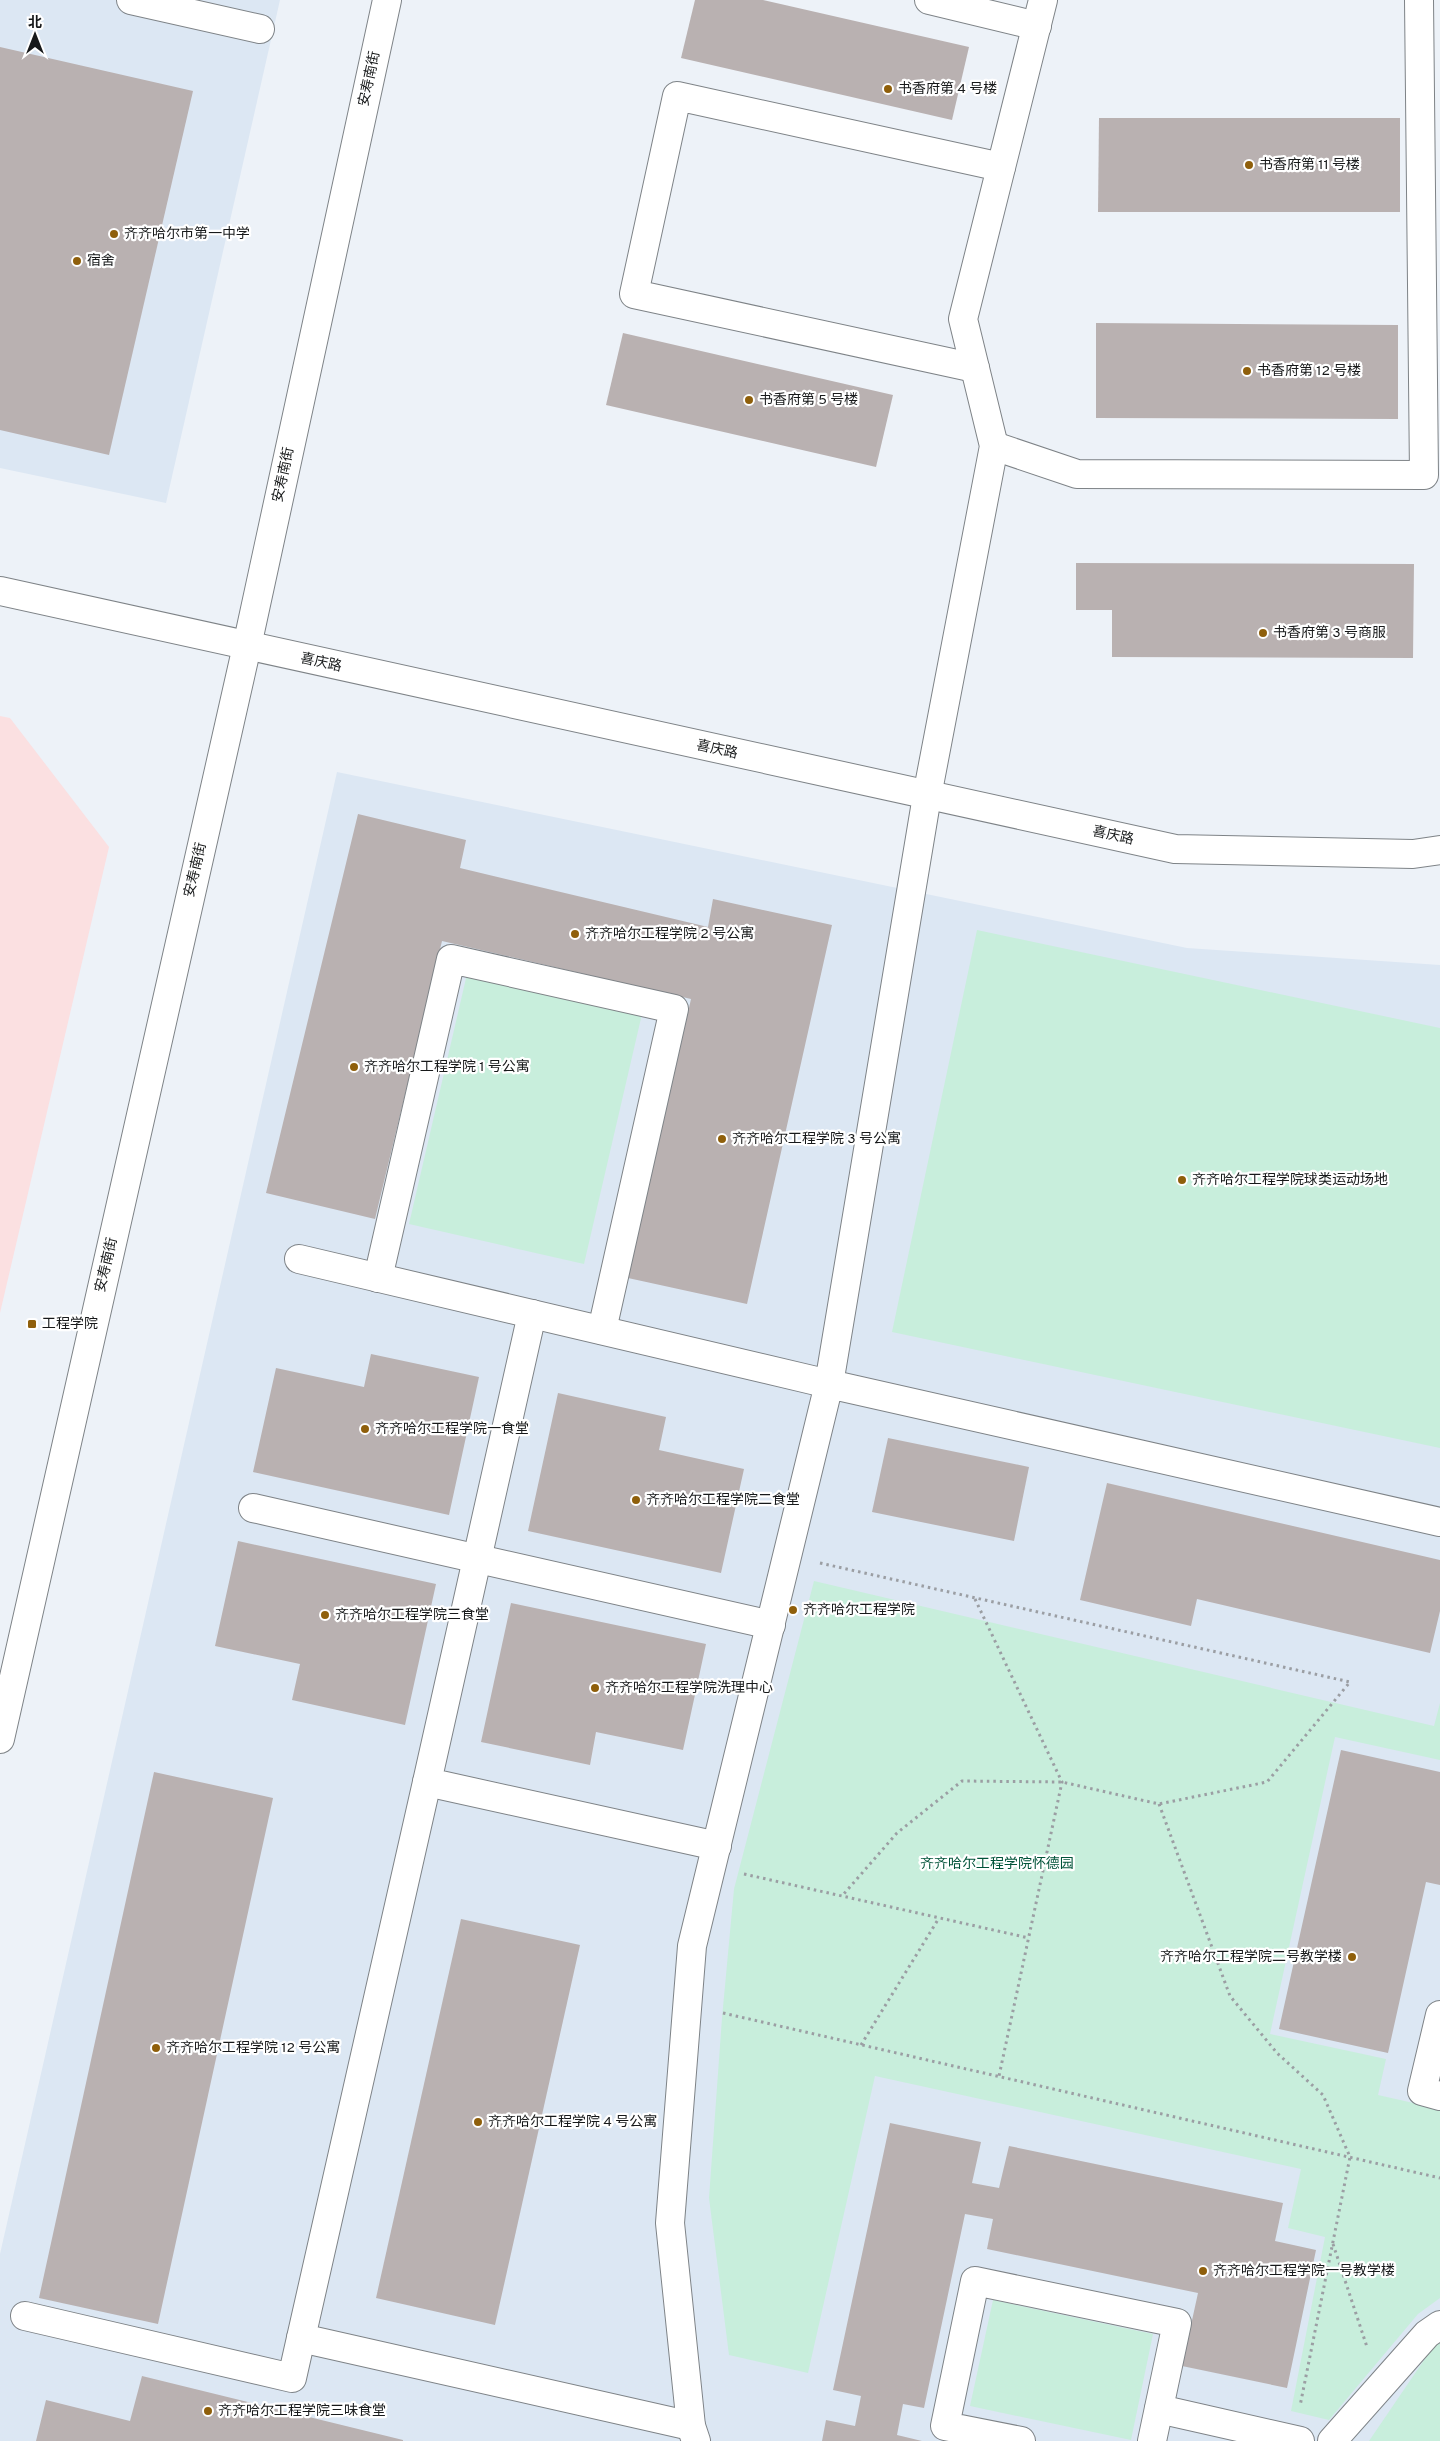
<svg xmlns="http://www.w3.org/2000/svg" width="1440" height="2441" font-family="Overpass,'Noto Sans SC',sans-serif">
	<rect width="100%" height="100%" fill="#edf2f8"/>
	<polygon fill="#fbe0e1" points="0,716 10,718 109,847 0,1313"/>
	<g fill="#dce7f3">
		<polygon points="0,0 280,0 166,503 0,468"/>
		<polygon points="337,772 1187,948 1440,965 1440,2441 0,2441 0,2254"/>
	</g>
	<g fill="#c8eedc">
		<polygon points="977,930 1440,1028 1440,1448 892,1332"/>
		<polygon points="467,974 642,1014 584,1264 409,1224"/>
		<polygon points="814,1581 1434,1726 1440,1703 1440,1760 1335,1737 1270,2034 1386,2059 1378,2095 1440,2109 1440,2298 1418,2314 1329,2420 1291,2411 1325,2237 1288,2228 1301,2169 875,2076 808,2373 729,2355 709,2198 722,2018 734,1889"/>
		<polygon points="993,2300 1153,2334 1131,2440 970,2406"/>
		<polygon points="1440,2339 1440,2441 1369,2441 1437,2341"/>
	</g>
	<g fill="#b9b1b1">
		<polygon points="695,0 763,0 969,47 952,120 681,58"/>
		<polygon points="0,47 193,91 109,455 0,430"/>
		<polygon points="1099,118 1400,118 1400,212 1098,212"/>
		<polygon points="1096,323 1398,325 1398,419 1096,418"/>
		<polygon points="623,333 893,395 876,467 606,405"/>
		<polygon points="1076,563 1414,564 1413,658 1112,657 1112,610 1076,610"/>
		<polygon points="358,814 466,840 460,868 708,927 713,899 832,925 747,1304 628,1278 691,999 442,941 375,1219 266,1193"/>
		<polygon points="371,1354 479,1377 449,1515 253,1472 276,1368 364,1387"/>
		<polygon points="558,1393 666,1417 659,1450 744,1469 721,1573 528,1531"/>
		<polygon points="888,1438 1029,1467 1014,1541 872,1512"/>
		<polygon points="1107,1483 1440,1560 1440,1611 1430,1653 1197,1599 1191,1626 1080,1600"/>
		<polygon points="238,1541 436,1584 405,1725 292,1700 300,1664 215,1646"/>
		<polygon points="511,1603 706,1644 683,1750 596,1732 590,1765 481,1742"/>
		<polygon points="1341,1750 1440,1772 1440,1885 1426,1882 1388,2053 1279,2029"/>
		<polygon points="154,1772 273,1798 158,2324 39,2298"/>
		<polygon points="461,1919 580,1945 495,2325 376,2298"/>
		<polygon points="890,2123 981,2142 972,2183 999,2188 1009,2146 1283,2203 1275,2241 1316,2250 1287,2388 1182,2366 1198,2293 987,2249 993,2219 965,2214 924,2408 903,2404 897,2435 922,2441 822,2441 826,2420 855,2426 861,2396 833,2390"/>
		<polygon points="142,2376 403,2440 403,2441 36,2441 46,2400 130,2421"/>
	</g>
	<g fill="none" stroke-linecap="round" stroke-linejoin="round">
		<g stroke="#7e8387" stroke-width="30">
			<g id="minor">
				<polyline points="131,0 260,29"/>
				<polyline points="929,0 1037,26"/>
				<polyline points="975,368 634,294 677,96 1001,167"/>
				<polyline points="994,446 1077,474 1424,475 1419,0"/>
				<polyline points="299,1259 829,1384 927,796 994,446 963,319 1043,0"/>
				<polyline points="378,1278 451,959 674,1009 602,1330"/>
				<polyline points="532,1314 427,1782 717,1846"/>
				<polyline points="253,1508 771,1625"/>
				<polyline points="427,1782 301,2338 691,2426"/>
				<polyline points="1440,2015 1422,2091 1440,2096"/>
				<polyline points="25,2316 292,2378 301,2338"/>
				<polyline points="1159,2409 1300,2441"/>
				<polyline points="696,2441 691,2426 670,2223 692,1946 829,1384 1440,1522"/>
				<polyline points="1021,2441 945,2426 975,2281 1177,2323 1152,2441"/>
				<polyline points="1332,2441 1427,2334 1440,2325"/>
			</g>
		</g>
		<g stroke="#7e8387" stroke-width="30">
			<polyline id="tertiary" points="0,1739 247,646 387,0"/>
		</g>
		<g stroke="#7e8387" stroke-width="30">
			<polyline id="secondary" points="0,591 1175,849 1413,854 1440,850"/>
		</g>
		<g stroke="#9b9ea3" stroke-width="3" stroke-dasharray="2.5 4" stroke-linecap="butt">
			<polyline points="820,1563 1350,1682 1267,1782 1159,1804 1062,1782 962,1781 897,1833 842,1896"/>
			<polyline points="975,1599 1062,1782 999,2076"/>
			<polyline points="1159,1804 1230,1996 1277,2053 1323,2095 1350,2157 1300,2406"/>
			<polyline points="744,1874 1029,1938"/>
			<polyline points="723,2013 1440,2178"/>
			<polyline points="861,2045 939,1918"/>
			<polyline points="1333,2244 1367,2347"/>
		</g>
		<use href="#minor" stroke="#fff" stroke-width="28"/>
		<use href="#tertiary" stroke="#fff" stroke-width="28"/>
		<use href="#secondary" stroke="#fff" stroke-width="28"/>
	</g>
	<g fill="#8f5f0b" stroke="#fff" stroke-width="2">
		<circle cx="888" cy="89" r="5"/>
		<circle cx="1249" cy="165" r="5"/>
		<circle cx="114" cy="234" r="5"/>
		<circle cx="77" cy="261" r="5"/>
		<circle cx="1247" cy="371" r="5"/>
		<circle cx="749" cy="400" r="5"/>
		<circle cx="1263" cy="633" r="5"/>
		<circle cx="575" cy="934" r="5"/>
		<circle cx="354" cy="1067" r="5"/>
		<circle cx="722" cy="1139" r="5"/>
		<circle cx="1182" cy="1180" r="5"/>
		<rect x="27" y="1319" width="10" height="10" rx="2.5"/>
		<circle cx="365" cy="1429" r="5"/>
		<circle cx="636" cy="1500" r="5"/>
		<circle cx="793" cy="1610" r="5"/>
		<circle cx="325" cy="1615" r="5"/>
		<circle cx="595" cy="1688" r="5"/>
		<circle cx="1352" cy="1957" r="5"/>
		<circle cx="156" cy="2048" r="5"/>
		<circle cx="478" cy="2122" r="5"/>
		<circle cx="1203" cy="2271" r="5"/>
		<circle cx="208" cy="2411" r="5"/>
	</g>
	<g text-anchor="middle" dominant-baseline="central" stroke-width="4.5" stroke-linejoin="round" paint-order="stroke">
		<g font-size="14" fill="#17191a" stroke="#fff">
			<text transform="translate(370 79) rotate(-78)">安寿南街</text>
			<text transform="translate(284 475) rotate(-78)">安寿南街</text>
			<text transform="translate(321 663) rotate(12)">喜庆路</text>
			<text transform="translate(717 750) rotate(12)">喜庆路</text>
			<text transform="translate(1113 836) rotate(12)">喜庆路</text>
			<text transform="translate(196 870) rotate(-77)">安寿南街</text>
			<text transform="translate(107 1265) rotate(-77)">安寿南街</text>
		</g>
		<g font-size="14" fill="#17191a" stroke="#fff" text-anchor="start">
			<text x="898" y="89">书香府第 4 号楼</text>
			<text x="1259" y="165">书香府第 11 号楼</text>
			<text x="124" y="234">齐齐哈尔市第一中学</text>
			<text x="87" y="261">宿舍</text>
			<text x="1257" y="371">书香府第 12 号楼</text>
			<text x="759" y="400">书香府第 5 号楼</text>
			<text x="1273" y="633">书香府第 3 号商服</text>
			<text x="585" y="934">齐齐哈尔工程学院 2 号公寓</text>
			<text x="364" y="1067">齐齐哈尔工程学院 1 号公寓</text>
			<text x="732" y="1139">齐齐哈尔工程学院 3 号公寓</text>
			<text x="1192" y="1180">齐齐哈尔工程学院球类运动场地</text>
			<text x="42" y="1324">工程学院</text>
			<text x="375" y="1429">齐齐哈尔工程学院一食堂</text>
			<text x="646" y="1500">齐齐哈尔工程学院二食堂</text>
			<text x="803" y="1610">齐齐哈尔工程学院</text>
			<text x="335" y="1615">齐齐哈尔工程学院三食堂</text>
			<text x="605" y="1688">齐齐哈尔工程学院洗理中心</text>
			<text x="1342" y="1957" text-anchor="end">齐齐哈尔工程学院二号教学楼</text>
			<text x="166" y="2048">齐齐哈尔工程学院 12 号公寓</text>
			<text x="488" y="2122">齐齐哈尔工程学院 4 号公寓</text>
			<text x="1213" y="2271">齐齐哈尔工程学院一号教学楼</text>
			<text x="218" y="2411">齐齐哈尔工程学院三味食堂</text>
		</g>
		<g font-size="14" fill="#005339" stroke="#fff">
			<text x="997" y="1864">齐齐哈尔工程学院怀德园</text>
		</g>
	</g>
	<g transform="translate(35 35)" stroke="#ffffff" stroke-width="4" paint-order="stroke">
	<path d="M0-4L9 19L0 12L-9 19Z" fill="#17191a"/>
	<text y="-8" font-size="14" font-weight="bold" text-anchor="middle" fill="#17191a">北</text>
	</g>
</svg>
